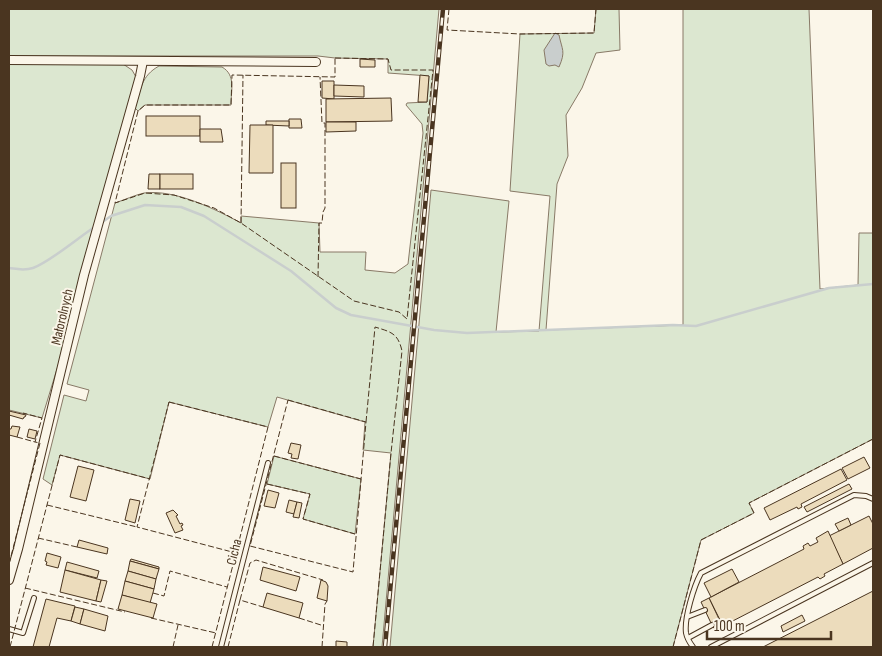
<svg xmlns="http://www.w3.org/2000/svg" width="882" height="656" font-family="'Sofia Sans Condensed',sans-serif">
	<rect width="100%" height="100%" fill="#fbf6e9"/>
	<g fill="#dce7d0" stroke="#887966">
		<path d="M9,9H439L382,647H373L391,453L363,450L365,422L277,397L268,427L169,402L150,479L60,455L52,485L43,479L64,395L86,401L89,390L67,384L115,203C124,200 135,195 144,193C175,189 215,209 241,223V216L319,223L320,252H366L365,270L395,273L408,264L423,133L422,124L406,105L407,103L427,102L429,76L388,73V59L335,58L318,56H9Z"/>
		<polygon points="596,9 619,9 620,50 596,53 582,88 566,115 568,156 557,184 546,330 683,325 683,9 809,9 820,289 858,285 859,233 873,233 873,439 749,503 754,513 701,540 673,647 390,647 431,190 509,201 496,332 539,331 550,196 510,191 520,34 594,33"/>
		<polygon points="9,64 123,64 132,70 136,77 68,333 42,418 9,410"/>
		<path d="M159,66L222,67C236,75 231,90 231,105H145L138,111L135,108C141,89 141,76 159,66Z"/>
		<polygon points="274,456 361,479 355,534 303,519 310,494 267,484"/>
	</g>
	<path fill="#c9cecd" stroke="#887966" d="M555,33L559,35C562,50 566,51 559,67L555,65L549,66L546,64L544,50Z"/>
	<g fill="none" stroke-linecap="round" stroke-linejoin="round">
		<g stroke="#c9cecd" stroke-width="2.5">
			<polyline points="101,223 111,216 145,205 181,207 204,216 291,271 336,308 351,315 434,330 467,333 673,325 696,326 829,288 873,284"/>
			<path d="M9,268C17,269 24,271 33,268C50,262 79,237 96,226"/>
		</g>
	</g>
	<g fill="#ecdcbc" stroke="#4a3520">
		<polygon points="360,59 375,60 375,67 360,67"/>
		<polygon points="420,75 429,76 427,102 418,102"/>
		<polygon points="322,81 334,81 334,99 322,98"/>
		<polygon points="334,85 364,86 364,97 334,96"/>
		<polygon points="391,98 392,121 326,122 326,99"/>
		<rect x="146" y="116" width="54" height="20"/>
		<polygon points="289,119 301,119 302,128 289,128"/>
		<polygon points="266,121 289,121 289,126 266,125"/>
		<polygon points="326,122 356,122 356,131 326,132"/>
		<polygon points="250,125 273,125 273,173 249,173"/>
		<polygon points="200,129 221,129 223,142 200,142"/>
		<rect x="281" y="163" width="15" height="45"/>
		<polygon points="149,174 160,174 160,189 148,189"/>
		<rect x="160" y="174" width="33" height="15"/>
		<polygon points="9,411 26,415 25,417 24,417 23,419 9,415"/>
		<polygon points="12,426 20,427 17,437 9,435 9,429 11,429"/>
		<polygon points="29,429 37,431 35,439 27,437"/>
		<polygon points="291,443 301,445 298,459 291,458 292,454 288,453"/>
		<polygon points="864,457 870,468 848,479 842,468"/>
		<polygon points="78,466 94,470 86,501 70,497"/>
		<polygon points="841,469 847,480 801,504 802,507 798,509 797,507 770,520 764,508"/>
		<polygon points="849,484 852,489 807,512 804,507"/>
		<polygon points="268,490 279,493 275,508 264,506"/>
		<polygon points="130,499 140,501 135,523 125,520"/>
		<polygon points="289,500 297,502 294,514 286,512"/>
		<polygon points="297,502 302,503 299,518 293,517"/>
		<polygon points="173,510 178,515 176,516 180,524 182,523 183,525 181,526 183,530 175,533 166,513"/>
		<polygon points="869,516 873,524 873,548 843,564 829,536"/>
		<polygon points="848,518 851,525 839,531 835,524"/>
		<polygon points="828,531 843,564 824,574 825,576 820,579 818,577 723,626 709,598 804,549 803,546 808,543 810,546 818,542 816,538"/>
		<polygon points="79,540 108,548 107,554 77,547"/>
		<polygon points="47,553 61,557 58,568 46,565 47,562 45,561"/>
		<polygon points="131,559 159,567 159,569 130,561"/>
		<polygon points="130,561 159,569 156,579 128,571"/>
		<polygon points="67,562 99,571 97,578 65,570"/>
		<polygon points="263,567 300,577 296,591 260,580"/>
		<polygon points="732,569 739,582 711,597 704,583"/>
		<polygon points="65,570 101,580 96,601 60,592"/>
		<polygon points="128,571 156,579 154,589 125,581"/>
		<polygon points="101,580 107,581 101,602 96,601"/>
		<polygon points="321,580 326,582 328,586 327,601 317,598"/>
		<polygon points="125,581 154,589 150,603 122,595"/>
		<polygon points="873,591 873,647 763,647"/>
		<polygon points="267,593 303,603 299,618 263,607"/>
		<polygon points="122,595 157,604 153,618 118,609"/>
		<polygon points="709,598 719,619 711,623 701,602"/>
		<polygon points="46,599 75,606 71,621 57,618 49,647 33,647"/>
		<polygon points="75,607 84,609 80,624 71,621"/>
		<polygon points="84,609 108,616 105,631 80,624"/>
		<polygon points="802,615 805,621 783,632 781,626"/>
		<polygon points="719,619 723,626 715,630 711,623"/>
		<polygon points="336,641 347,642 347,647 336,647"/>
	</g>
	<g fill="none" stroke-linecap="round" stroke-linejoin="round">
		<g stroke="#4a3520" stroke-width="6">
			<g id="lane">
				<polyline points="687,617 705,610"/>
				<polyline points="9,629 23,633 34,598"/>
				<polyline points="688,638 712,625"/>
				<polyline points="221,647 268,463"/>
				<path d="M693,647C690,643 687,638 686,633C684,618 694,586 701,573L854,495L866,496L873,499"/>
				<polyline points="711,647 873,563"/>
			</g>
		</g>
		<g stroke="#4a3520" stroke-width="10">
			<g id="street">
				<polyline points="9,60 316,62"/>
				<polyline points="9,580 18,549 84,275 140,76 143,61"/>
			</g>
		</g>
		<polyline stroke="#7f6f5c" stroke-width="1" stroke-dasharray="4 2.5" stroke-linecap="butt" points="52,647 53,647"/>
		<use href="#lane" stroke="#fbf6e9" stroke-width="4"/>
		<use href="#street" stroke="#fbf6e9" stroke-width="8"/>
		<g stroke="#4a3520" stroke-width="4.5">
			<polyline id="rail" points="385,647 443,9"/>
		</g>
		<use href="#rail" stroke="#fbf6e9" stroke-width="2.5" stroke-dasharray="8" stroke-linecap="butt"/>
		<g stroke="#4a3520" stroke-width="1" stroke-dasharray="6 2.5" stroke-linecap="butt">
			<polyline points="449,9 447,30 520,34 594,33 596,9"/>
			<polygon points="335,58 388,59 391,70 433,70 407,319 399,312 354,301 241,223 214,208 174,195 145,193 115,203 138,111 145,105 231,105 232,75 335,77"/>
			<polyline points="241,223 243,75"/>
			<polyline points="318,277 319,223 322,223 323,212 325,208 325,123 322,123 320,77"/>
			<polygon points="288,400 366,422 353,572 250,546"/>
			<polygon points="169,402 268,427 236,553 137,527"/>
			<path d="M366,422L375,327C391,332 398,333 402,351L391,453L373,647"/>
			<polyline points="17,437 35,442"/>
			<polyline points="274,456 361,479"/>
			<polyline points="267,484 310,494 303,519 355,534"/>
			<polyline points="47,505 137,527"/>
			<polyline points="38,538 77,547"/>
			<polyline points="9,564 40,443 35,442 42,418 23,413"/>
			<polyline points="25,588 125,612"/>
			<polyline points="153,593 164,596 170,571 227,587"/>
			<polyline points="240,600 250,563 256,560 323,580"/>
			<polyline points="151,618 216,633"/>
			<polyline points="299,618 324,626"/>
			<polyline points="10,647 60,455 150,479"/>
			<polyline points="173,647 178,625"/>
			<polyline points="212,647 236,553"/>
			<polyline points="228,647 240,600 263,607"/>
			<polyline points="322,647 325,604 327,601"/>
			<polyline points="673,647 701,540 754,513 749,503 873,439"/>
		</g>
	</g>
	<g text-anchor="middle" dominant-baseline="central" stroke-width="4" stroke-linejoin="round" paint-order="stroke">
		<g font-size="14" fill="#4a3520" stroke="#fbf6e9">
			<text transform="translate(62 317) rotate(-77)">Małorolnych</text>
			<text transform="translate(234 552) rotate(-76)">Cicha</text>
		</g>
	</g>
	<rect width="882" height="656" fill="none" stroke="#4a3520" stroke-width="20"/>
	<path d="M707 631v8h124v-8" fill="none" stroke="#4a3520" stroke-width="2.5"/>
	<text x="714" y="631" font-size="15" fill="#4a3520" stroke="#fbf6e9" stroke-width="4" paint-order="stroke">100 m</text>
</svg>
